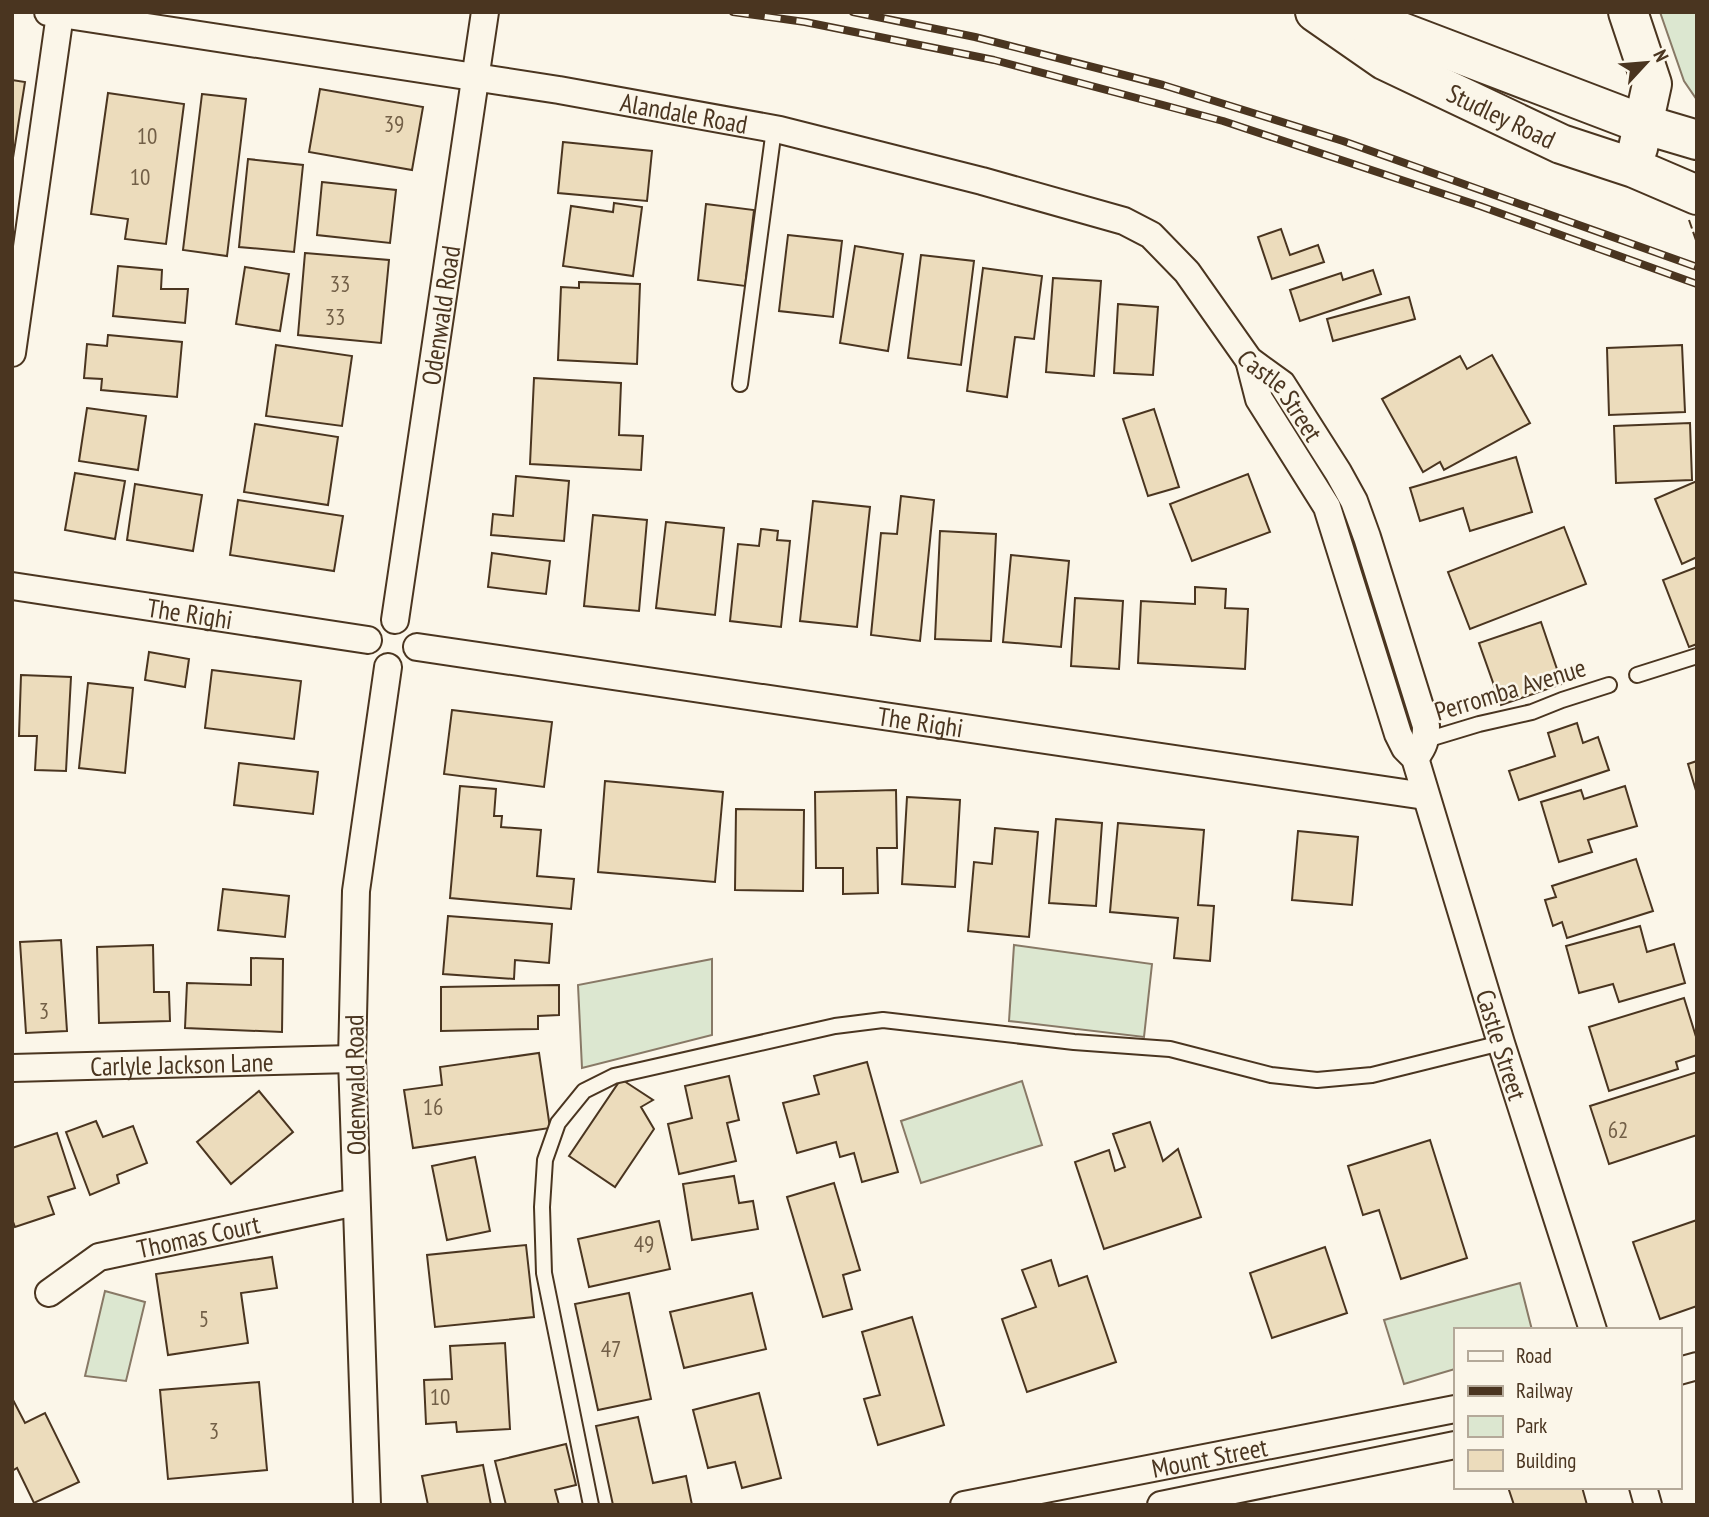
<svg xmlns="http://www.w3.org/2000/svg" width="1709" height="1517" font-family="'PT Sans Narrow',sans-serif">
	<rect width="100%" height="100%" fill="#fbf6e9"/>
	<g fill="#dce7d0" stroke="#887966" stroke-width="2">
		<polygon points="1660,12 1697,12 1697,100 1684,81"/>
		<polygon points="1014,945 1152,964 1144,1037 1009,1021"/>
		<polygon points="712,959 712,1035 582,1068 578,985"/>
		<polygon points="1022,1081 1042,1145 921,1183 901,1121"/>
		<polygon points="1520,1283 1532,1330 1455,1330 1455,1369 1404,1384 1384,1320"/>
		<polygon points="105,1291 145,1302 126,1381 85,1376"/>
	</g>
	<g fill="#ecdcbc" stroke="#4a3520" stroke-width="2">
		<polygon points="12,80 25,82 12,164"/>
		<polygon points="320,89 423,107 412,170 309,152"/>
		<polygon points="108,93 184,104 166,244 125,239 128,219 91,214"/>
		<polygon points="202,94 246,99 227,256 183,250"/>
		<polygon points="563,142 652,151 647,201 558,193"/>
		<polygon points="248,159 303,165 294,252 239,247"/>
		<polygon points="322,182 396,190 390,243 317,235"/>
		<polygon points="614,203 642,207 633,276 563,266 571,206 613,212"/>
		<polygon points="706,204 754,210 745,286 698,280"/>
		<polygon points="1281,229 1290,255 1318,245 1324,262 1272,279 1258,237"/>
		<polygon points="788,235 842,241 833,317 779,311"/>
		<polygon points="855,246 903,254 888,351 840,343"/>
		<polygon points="305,253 389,260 381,343 298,335"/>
		<polygon points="921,255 974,261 961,365 908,358"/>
		<polygon points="118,266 162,270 161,289 188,289 185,323 113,316"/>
		<polygon points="245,267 289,274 280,331 236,324"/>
		<polygon points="983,268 1042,276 1034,339 1015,337 1007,397 967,391"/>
		<polygon points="1373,270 1381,294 1300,321 1290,290 1341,273 1343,280"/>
		<polygon points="1053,278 1101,281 1094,376 1046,372"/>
		<polygon points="579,282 640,284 637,364 558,360 561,287 579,288"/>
		<polygon points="1409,297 1415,319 1333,341 1327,319"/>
		<polygon points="1118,304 1158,307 1153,375 1114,373"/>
		<polygon points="108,335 182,342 177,397 101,390 102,379 84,378 87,344 107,346"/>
		<polygon points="276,345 352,356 342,426 266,416"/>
		<polygon points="1682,345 1685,412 1609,415 1607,348"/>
		<polygon points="1492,355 1530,423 1444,470 1440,462 1423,472 1382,399 1460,356 1467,369"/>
		<polygon points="534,378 621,383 619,435 643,436 641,470 530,464"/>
		<polygon points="87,408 146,416 138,470 79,461"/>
		<polygon points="1154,409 1179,487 1148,496 1123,419"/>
		<polygon points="1690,423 1692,480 1616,483 1614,426"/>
		<polygon points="255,424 338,437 328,505 244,492"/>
		<polygon points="1516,457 1532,512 1470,531 1463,508 1420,521 1410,488"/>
		<polygon points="75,473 125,481 115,539 65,530"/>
		<polygon points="1248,474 1270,532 1192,561 1170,504"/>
		<polygon points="516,476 569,481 564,541 491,535 493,514 513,516"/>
		<polygon points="1697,481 1697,557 1682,564 1655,499"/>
		<polygon points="135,484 202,495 193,551 127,540"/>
		<polygon points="901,496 934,500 920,641 871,635 881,533 897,534"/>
		<polygon points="238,500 343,516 334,571 230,555"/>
		<polygon points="813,501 870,507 857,627 800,621"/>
		<polygon points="593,515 647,520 639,611 584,606"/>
		<polygon points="666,522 724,528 715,615 656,608"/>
		<polygon points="1564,527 1586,584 1470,629 1448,572"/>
		<polygon points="761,529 778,531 777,540 790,541 781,627 730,621 738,544 759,546"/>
		<polygon points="940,531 996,534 991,641 935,639"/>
		<polygon points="492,553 550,561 546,594 488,587"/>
		<polygon points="1011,555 1069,561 1061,647 1003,642"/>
		<polygon points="1697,567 1697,644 1689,647 1663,580"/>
		<polygon points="1195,587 1226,589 1225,608 1248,609 1245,669 1138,663 1141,601 1195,604"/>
		<polygon points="1075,598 1123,601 1119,669 1071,666"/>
		<polygon points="1541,622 1562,684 1501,705 1479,643"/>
		<polygon points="149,652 189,659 185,687 145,680"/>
		<polygon points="212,670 301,681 294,739 205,728"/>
		<polygon points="21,675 71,677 66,771 35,770 37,736 19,736"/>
		<polygon points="88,683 133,688 125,773 79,768"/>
		<polygon points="452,710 552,722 544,787 444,774"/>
		<polygon points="1577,723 1583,743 1598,737 1609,770 1519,800 1509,771 1555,756 1548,733"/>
		<polygon points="1697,761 1697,794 1688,764"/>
		<polygon points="239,763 318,772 313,814 234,805"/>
		<polygon points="605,781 723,792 715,882 598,872"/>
		<polygon points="460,786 496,789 494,816 502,816 501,827 541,830 537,876 574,879 571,909 450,898"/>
		<polygon points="1625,786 1637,826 1588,840 1592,852 1559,862 1541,802 1581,790 1584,799"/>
		<polygon points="896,790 897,848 877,848 878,893 843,894 843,868 816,868 815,792"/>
		<polygon points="907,797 960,800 955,887 902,884"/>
		<polygon points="736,809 804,810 803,891 735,890"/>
		<polygon points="1056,819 1102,823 1096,906 1049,903"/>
		<polygon points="1118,823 1204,830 1198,905 1214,906 1210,961 1174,958 1178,918 1110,912"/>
		<polygon points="995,828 1038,832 1029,937 968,931 974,862 992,864"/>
		<polygon points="1298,831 1358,837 1352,905 1292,900"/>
		<polygon points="1636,859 1653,911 1567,938 1562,922 1553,926 1545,900 1556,897 1552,886"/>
		<polygon points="223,889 289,896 285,937 218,930"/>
		<polygon points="448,916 552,924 549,963 515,960 514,979 443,974"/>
		<polygon points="1640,926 1647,952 1674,944 1685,983 1619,1002 1613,984 1579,993 1566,946"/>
		<polygon points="61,940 67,1031 26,1033 20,942"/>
		<polygon points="153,945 154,992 169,992 170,1021 99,1023 97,947"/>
		<polygon points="251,958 283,959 282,1032 185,1028 187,983 251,985"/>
		<polygon points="559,985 559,1015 538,1016 538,1029 441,1031 441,987"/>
		<polygon points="1684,998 1697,1040 1697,1055 1676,1062 1678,1069 1609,1091 1589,1027"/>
		<polygon points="539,1053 550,1128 413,1148 404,1090 442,1085 440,1067"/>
		<polygon points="867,1062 898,1172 862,1182 854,1153 840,1157 836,1142 797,1153 783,1103 819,1094 814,1076"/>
		<polygon points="1697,1072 1697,1135 1609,1164 1590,1106"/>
		<polygon points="729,1076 739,1120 727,1123 736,1161 679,1174 668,1124 692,1118 685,1086"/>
		<polygon points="621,1079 653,1100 641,1107 654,1129 615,1187 569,1156"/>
		<polygon points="259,1091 293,1132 231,1184 197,1142"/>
		<polygon points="96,1121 103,1137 133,1126 147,1163 117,1175 119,1183 90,1195 66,1132"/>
		<polygon points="1150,1122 1163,1161 1178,1149 1201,1217 1104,1249 1075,1162 1109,1150 1115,1171 1125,1167 1113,1134"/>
		<polygon points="57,1133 75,1188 48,1197 54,1214 15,1227 12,1219 12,1148"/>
		<polygon points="1430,1140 1467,1258 1401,1279 1379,1210 1363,1215 1348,1166"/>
		<polygon points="475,1157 490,1231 447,1240 432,1166"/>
		<polygon points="734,1176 739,1203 753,1201 758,1229 692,1240 683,1184"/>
		<polygon points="834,1183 860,1270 843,1275 852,1309 823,1317 787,1197"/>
		<polygon points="1697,1220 1697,1306 1660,1319 1633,1242"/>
		<polygon points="659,1221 670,1269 589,1287 578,1239"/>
		<polygon points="526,1245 534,1317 435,1327 427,1255"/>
		<polygon points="1325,1247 1347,1313 1272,1338 1250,1273"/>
		<polygon points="272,1257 277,1288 241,1293 248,1343 168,1355 156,1274"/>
		<polygon points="1051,1260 1059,1286 1087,1276 1116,1362 1027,1392 1002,1319 1036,1307 1022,1270"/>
		<polygon points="629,1293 651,1399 598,1410 575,1304"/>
		<polygon points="752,1293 766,1349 684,1368 670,1312"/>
		<polygon points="912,1317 944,1425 878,1445 864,1399 880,1395 862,1332"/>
		<polygon points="505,1343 510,1429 457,1432 456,1422 426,1424 424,1380 452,1379 450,1346"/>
		<polygon points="259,1382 267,1470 168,1479 160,1390"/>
		<polygon points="759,1393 781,1478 742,1488 735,1462 708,1468 693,1410"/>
		<polygon points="12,1398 25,1423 45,1413 79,1482 34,1503 17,1468 12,1471"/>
		<polygon points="638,1417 653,1483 686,1476 692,1505 613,1505 596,1426"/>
		<polygon points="566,1444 576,1485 555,1490 559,1505 506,1505 495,1461"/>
		<polygon points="483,1465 491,1505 428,1505 422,1476"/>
		<polygon points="1508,1487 1582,1487 1587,1505 1514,1505"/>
	</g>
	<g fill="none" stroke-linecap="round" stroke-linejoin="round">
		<g stroke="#4a3520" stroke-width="18">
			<g id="lane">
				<polyline points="740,384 774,129"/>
				<polyline points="1637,675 1697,656"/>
				<polyline points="1426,740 1479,724 1532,712 1562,700 1609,685"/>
				<polyline points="591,1505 544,1273 542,1207 545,1160 558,1123 584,1091 614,1076 835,1026 883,1020 1074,1042 1170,1049 1271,1075 1317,1080 1372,1075 1501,1043"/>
			</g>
		</g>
		<g stroke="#4a3520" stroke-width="30">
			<g id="street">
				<path id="s1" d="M48,12L559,90L780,130L982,181L1124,221L1151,235L1187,272L1249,360L1282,384L1338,472L1354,501L1367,537L1426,726C1426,740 1424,747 1415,758"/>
				<polyline points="12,353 60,14"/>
				<path id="s2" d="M1249,360L1259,399L1327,507L1398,734L1405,748L1415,758L1501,1043L1593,1330"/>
				<path id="s3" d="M12,586L368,640"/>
				<path id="s4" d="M395,620L485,12"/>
				<path id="s5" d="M417,647L1425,796"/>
				<path id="s6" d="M12,1068L352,1059"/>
				<path id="s7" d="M49,1293L99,1257L356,1202"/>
				<polyline points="1679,1371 1697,1366"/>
				<polyline points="1643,1487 1648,1505"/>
				<polyline points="367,1505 352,1059 356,891 388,667"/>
				<path id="s8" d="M964,1505L1455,1409"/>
				<polyline points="1161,1505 1455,1445"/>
			</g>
		</g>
		<g stroke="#4a3520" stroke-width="42">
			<g id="secondary">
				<path id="s9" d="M1315,12L1384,60L1561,144L1634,168L1697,195"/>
				<polyline points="1628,12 1652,84 1638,148"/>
				<polyline points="1333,15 1399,31 1643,124 1697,140"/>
			</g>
		</g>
		<use href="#lane" stroke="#fbf6e9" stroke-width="14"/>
		<use href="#street" stroke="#fbf6e9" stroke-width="26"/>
		<use href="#secondary" stroke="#fbf6e9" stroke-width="38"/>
		<g stroke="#4a3520" stroke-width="8">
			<g id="rail">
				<polyline points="733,12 805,22 994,60 1223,121 1480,206 1697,284"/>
				<polyline points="853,12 975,37 1163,85 1343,141 1697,267"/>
			</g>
		</g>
		<use href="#rail" stroke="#fbf6e9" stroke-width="5" stroke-dasharray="16" stroke-linecap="butt"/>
		<polyline stroke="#4a3520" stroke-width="2" stroke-dasharray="9 3.5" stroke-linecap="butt" points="1689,220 1697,243"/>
	</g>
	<g text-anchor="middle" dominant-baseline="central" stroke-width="5" stroke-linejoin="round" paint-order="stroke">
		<g font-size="23" fill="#725f47">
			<text x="394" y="123">39</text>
			<text x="147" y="135">10</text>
			<text x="140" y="176">10</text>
			<text x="340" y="283">33</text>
			<text x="335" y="316">33</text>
			<text x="44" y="1010">3</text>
			<text x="433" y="1106">16</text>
			<text x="1618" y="1129">62</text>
			<text x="644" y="1243">49</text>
			<text x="204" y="1318">5</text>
			<text x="611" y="1348">47</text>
			<text x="440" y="1396">10</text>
			<text x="214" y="1430">3</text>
		</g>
		<g font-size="26" fill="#4a3520" stroke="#fbf6e9">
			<text stroke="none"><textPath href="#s1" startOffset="644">Alandale Road</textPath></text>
			<text stroke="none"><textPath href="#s9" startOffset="214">Studley Road</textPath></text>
			<text stroke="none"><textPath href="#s4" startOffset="308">Odenwald Road</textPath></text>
			<text stroke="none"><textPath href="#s1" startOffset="1335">Castle Street</textPath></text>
			<text stroke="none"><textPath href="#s3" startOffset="180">The Righi</textPath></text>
			<text transform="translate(1510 689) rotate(-17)">Perromba Avenue</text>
			<text stroke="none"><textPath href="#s5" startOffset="509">The Righi</textPath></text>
			<text stroke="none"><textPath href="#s2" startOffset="735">Castle Street</textPath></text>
			<text stroke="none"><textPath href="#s6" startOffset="170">Carlyle Jackson Lane</textPath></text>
			<text transform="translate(355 1085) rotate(-91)">Odenwald Road</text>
			<text stroke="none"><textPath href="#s7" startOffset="163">Thomas Court</textPath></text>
			<text stroke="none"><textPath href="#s8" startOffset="250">Mount Street</textPath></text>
		</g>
	</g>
	<rect width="1709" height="1517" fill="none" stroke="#4a3520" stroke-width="28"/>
	<rect x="1454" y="1328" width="228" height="161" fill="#fbf6e9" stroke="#b4a999" stroke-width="2"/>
	<rect x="1468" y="1351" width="35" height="10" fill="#fbf6e9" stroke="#b4a999" stroke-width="2"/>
	<text x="1516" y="1363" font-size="21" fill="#4a3520">Road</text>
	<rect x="1468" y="1386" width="35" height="10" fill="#4a3520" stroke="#b4a999" stroke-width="2"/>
	<text x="1516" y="1398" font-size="21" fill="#4a3520">Railway</text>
	<rect x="1468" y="1416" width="35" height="21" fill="#dce7d0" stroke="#b4a999" stroke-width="2"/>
	<text x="1516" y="1433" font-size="21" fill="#4a3520">Park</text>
	<rect x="1468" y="1450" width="35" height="21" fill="#ecdcbc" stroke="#b4a999" stroke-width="2"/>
	<text x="1516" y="1468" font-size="21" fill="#4a3520">Building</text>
	<g transform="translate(1646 63) rotate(64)" stroke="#fbf6e9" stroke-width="5" paint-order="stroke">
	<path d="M0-5L12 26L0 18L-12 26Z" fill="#4a3520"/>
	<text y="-10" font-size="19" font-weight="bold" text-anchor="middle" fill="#4a3520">N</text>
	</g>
</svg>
